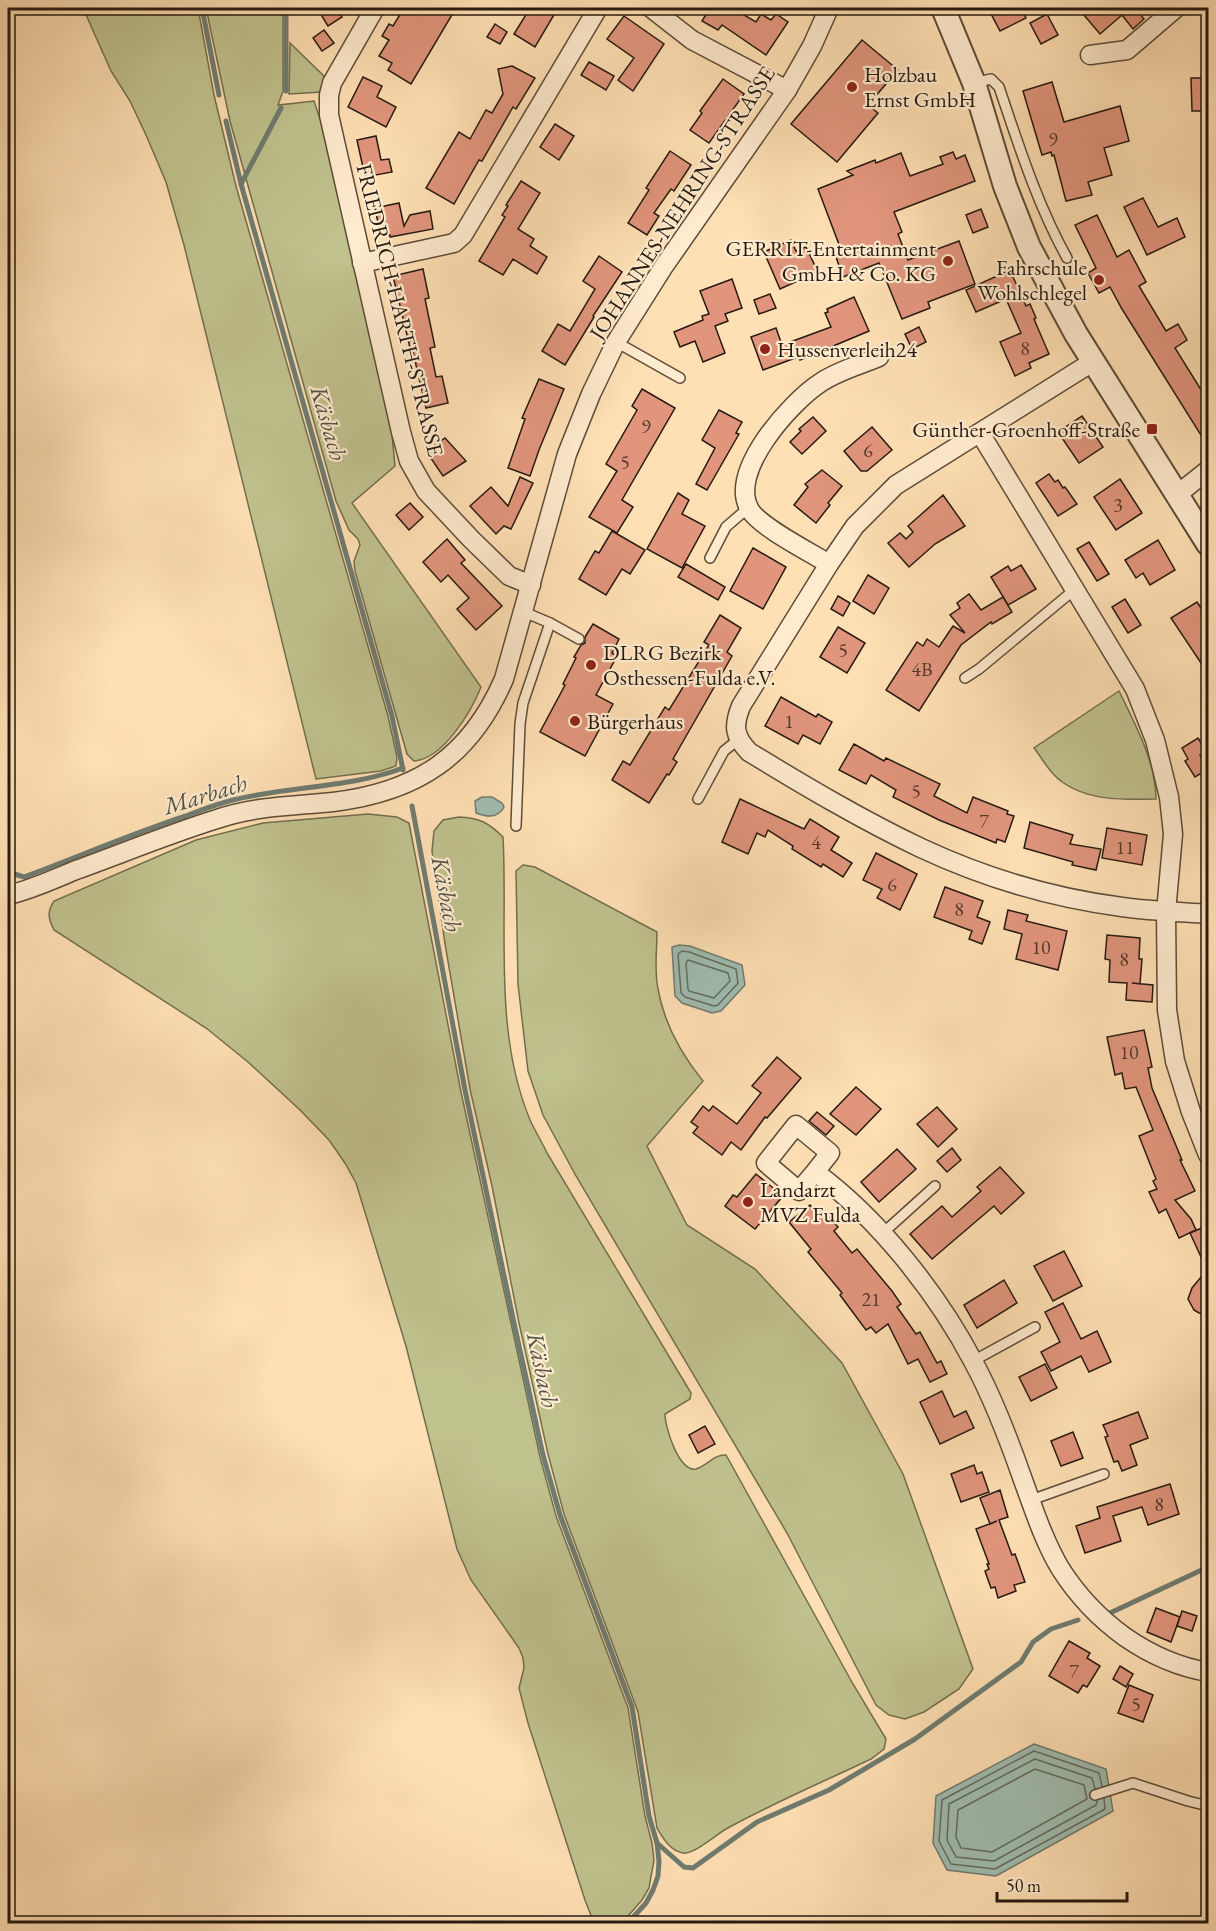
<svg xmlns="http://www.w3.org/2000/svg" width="1216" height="1931" font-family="'EB Garamond',serif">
	<rect width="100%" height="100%" fill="#ffe0b4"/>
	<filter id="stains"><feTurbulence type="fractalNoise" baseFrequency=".00333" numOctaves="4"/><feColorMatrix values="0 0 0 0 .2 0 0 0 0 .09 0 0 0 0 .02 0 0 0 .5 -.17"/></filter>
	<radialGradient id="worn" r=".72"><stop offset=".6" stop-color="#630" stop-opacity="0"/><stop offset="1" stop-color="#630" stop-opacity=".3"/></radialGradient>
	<g fill="#c0c28e" stroke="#736e4f" stroke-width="1.5">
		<polygon points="83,8 198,8 214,95 236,186 388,716 397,757 396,766 381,771 316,779 184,245 166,182 146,135 130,101 111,71"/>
		<path d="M206,8H283V91L278,105L314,101L321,122L354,263L392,435L395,466L352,503L481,687C471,712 443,759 414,761L407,754L355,571L354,561L360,545L358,539L349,530L336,501L230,121Z"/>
		<polygon points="290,43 325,77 322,92 289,94"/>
		<path d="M1119,691C1135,724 1156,762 1156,799C1125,800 1087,801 1061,781C1050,774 1042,758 1034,748Z"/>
		<path d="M368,814L397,817L409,823L461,1092L540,1457L556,1516L628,1708L645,1816L652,1843L654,1860L649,1888L642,1900L622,1923H594L585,1900L528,1723L519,1688L524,1668L523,1658L519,1648L471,1580L457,1549L406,1346L356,1183L345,1163L329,1140L300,1110L248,1062L206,1028L54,930C48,918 47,912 54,901L196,840L263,823Z"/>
		<path d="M459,817C479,818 488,822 503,837C508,930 493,1031 530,1120C535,1131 542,1142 547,1153L691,1393L690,1399L665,1414C665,1428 679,1472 696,1469C707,1466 714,1454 726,1455L853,1684L886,1739L884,1749L871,1759C823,1782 773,1803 726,1829C716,1835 693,1855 683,1853C670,1851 663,1838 657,1828L638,1712L564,1514L548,1454L519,1323L492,1186L470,1089L445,944L432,851L434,831L443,820Z"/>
		<path d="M523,865L535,867L657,932C657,950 654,970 658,989C664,1023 681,1054 703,1081L647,1146L687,1225L755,1269L842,1363L903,1474L973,1669L959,1689L924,1712L905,1719L889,1715L876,1705L787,1533L576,1176L543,1115L528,1071L518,984L516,871Z"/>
	</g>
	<g fill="#a0bdb1" stroke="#6f7c71" stroke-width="1.5">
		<path d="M482,797H492L502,803L504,807C498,819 486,817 476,813L475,801Z"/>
		<polygon points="679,945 690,946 742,965 745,985 721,1011 712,1013 682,1003 675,996 672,947"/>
		<polygon points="1034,1744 1106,1769 1113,1811 996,1876 947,1870 933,1843 936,1796"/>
	</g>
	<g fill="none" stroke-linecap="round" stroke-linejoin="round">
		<g stroke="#636c60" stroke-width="1.5">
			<polygon points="682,951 689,952 736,969 738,983 718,1005 714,1006 685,997 681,993 678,954"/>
			<polygon points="688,960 728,973 730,981 714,998 689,991 688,989 686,963"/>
			<polygon points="1035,1769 1084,1785 1087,1799 992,1852 961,1848 956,1837 958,1810"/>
			<polyline points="1102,1786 1099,1773 1034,1751 942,1800 939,1841 951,1864 995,1869 1105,1809 1104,1798"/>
			<polyline points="1095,1789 1092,1778 1035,1759 949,1804 947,1840 956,1857 994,1861 1096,1805 1097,1801"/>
		</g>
		<g stroke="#6f7c71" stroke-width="5">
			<polyline points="202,8 219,95"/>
			<polyline points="286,91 286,8"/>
			<polyline points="226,121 241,184 392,716 403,770"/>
			<polyline points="241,184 281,108"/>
			<polyline points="412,806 465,1090 514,1323 543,1455 560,1515 632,1707 649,1816 657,1843 659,1861 658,1876 653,1890 646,1903 627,1924"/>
			<path d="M8,872L24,877C78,857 131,834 186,816C201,810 217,804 233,800C289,786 350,788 403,768"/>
			<polyline points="1110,1613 1208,1567"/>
			<polyline points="657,1843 684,1867 693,1868 757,1822 829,1790 915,1739 1021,1662 1033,1642 1051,1629 1078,1620"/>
		</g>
	</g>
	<g fill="#e1957d" stroke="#261a10" stroke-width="1.5">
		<polygon points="317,8 337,8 342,17 328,26"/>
		<polygon points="404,8 456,8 411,84 388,70 392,63 379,56 389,40 382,36 389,24 393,26"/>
		<polygon points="530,8 558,8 535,47 514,34"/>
		<polygon points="710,8 732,8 756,22 761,14 771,20 776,14 788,22 766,55 722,25 718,30 702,21"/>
		<polygon points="988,8 1021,8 1026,18 1000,31"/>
		<polygon points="1078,8 1135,8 1144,19 1133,29 1122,15 1100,34"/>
		<polygon points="1047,14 1058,35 1041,44 1030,23"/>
		<polygon points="624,16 664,44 633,91 618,80 634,58 607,39"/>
		<polygon points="495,24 507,32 500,44 487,37"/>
		<polygon points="324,30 334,43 322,51 313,38"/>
		<polygon points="862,40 898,70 868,105 878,113 837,162 791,124"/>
		<polygon points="589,62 614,76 606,90 581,75"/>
		<polygon points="512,66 535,78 516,109 513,107 482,161 479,160 454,204 426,188 459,132 470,139 486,110 492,113 503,94 498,69"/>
		<polygon points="363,77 382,86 377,97 396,107 386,127 348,107"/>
		<polygon points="1191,78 1209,78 1209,111 1192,111"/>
		<polygon points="723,79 744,94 709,143 690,130 702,113 700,111"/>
		<polygon points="1052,82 1064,122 1120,106 1129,141 1104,148 1112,175 1088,182 1092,195 1066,201 1054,155 1052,156 1051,152 1042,155 1023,91"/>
		<polygon points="555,124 574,136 559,160 540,147"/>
		<polygon points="376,136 381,160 389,159 392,172 365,177 357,140"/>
		<polygon points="670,151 691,165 674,191 671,189 654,213 659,216 647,235 628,223 649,190 646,188"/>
		<polygon points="953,152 956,159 965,155 975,181 894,212 902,232 898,234 908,260 959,241 975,284 928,302 930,308 902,319 879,263 843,277 836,257 843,255 818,189 853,175 847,171 875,160 876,163 901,153 910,176 943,164 940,157"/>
		<polygon points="521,181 540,193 518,229 534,239 530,246 547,257 537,274 513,259 503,275 479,261 505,217 502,215 508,206 506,205"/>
		<polygon points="1143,198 1158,227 1177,218 1185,237 1147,255 1124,207"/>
		<polygon points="399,203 404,226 410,215 430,211 433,229 390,237 390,235 384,236 381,223 378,223 375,208"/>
		<polygon points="981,209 988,227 973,233 966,215"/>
		<polygon points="1097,215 1117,257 1129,250 1146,282 1139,286 1166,331 1178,324 1187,340 1175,348 1203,393 1209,390 1209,448 1122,309 1110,287 1099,293 1088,273 1096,268 1075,225"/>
		<polygon points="791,240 796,251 806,247 818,272 780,289 764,252"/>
		<polygon points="599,256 622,272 593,316 594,317 565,365 542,351 558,324 570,331 595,289 583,281"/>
		<polygon points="423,269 429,298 425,299 435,347 430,348 436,377 442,376 448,403 426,408 413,352 411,352 393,276"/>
		<polygon points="1010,270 1026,306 1030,304 1036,318 1034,319 1049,354 1029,363 1031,368 1015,376 1000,342 1021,333 1006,299 976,312 966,290"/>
		<polygon points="732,279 742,308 725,314 728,321 715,326 725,353 703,362 695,341 680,347 674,332 703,320 702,316 709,314 700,291"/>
		<polygon points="770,294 776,308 759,314 754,300"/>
		<polygon points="854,297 869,331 800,360 798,357 763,370 751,337 776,328 782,345 831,327 825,313 828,312 827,309"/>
		<polygon points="919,327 926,342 912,349 905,334"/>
		<polygon points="539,379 564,389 539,450 530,476 508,468 525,419 522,418"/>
		<polygon points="642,389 675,408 622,500 633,507 617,533 589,517 617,471 606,464 637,410 632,406"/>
		<polygon points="719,410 742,422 736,433 739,434 707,490 696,484 715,448 702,440"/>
		<polygon points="1082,416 1103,447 1079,463 1058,432"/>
		<polygon points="813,417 826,431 802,454 790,442 801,431 799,429"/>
		<polygon points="872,427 892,450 867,471 861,471 844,451"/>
		<polygon points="445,438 466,461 443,476 426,451"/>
		<polygon points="822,470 842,486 828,503 830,505 816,523 794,505 808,487 805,484"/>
		<polygon points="1049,474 1055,482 1058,480 1063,488 1065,487 1077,504 1058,516 1036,483"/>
		<polygon points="520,477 533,483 511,529 504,526 496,534 470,506 491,487 508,506"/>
		<polygon points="1120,479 1142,513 1116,530 1094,497"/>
		<polygon points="678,493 689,500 682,514 705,526 682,568 647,549"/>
		<polygon points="943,495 965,526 935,544 909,567 888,543 900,533 906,539 913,532 908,526"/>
		<polygon points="410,503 423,517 409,530 396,515"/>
		<polygon points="612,531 645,550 630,574 622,569 606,595 579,579 595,551 599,553"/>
		<polygon points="447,539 465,560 461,563 502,606 476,630 457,609 469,598 448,575 441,582 423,562"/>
		<polygon points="1158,540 1175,570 1150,585 1143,573 1136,578 1125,560"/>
		<polygon points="1089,542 1109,574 1097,581 1077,549"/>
		<polygon points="753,548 786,567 763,609 730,591"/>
		<polygon points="686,564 725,587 718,600 678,577"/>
		<polygon points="1021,565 1036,589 1008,605 991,577 1008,566 1011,571"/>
		<polygon points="868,575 889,588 874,614 853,601"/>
		<polygon points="969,594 981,610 1003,597 1012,612 992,624 991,622 961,645 919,711 886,690 917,642 923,646 927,639 939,647 953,626 965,633 950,615 960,608 957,603"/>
		<polygon points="838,596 850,603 843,616 831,609"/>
		<polygon points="1125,599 1141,625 1128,633 1112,607"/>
		<polygon points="1197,602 1209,620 1209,675 1171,618"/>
		<polygon points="720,615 741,628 727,652 732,656 673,759 677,762 669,775 667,774 649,803 612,780 623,761 630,765 665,707 669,710 709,645 704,642"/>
		<polygon points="593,624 619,639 612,653 617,656 596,695 613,704 585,756 540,732 565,685 563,684 576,658 574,657 581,645 585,643 585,637"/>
		<polygon points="838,627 865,643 847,673 820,657"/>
		<polygon points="781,697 816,717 818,714 832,722 820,744 803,735 798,744 765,726"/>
		<polygon points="1198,738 1206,751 1200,755 1208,769 1195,777 1185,761 1188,759 1182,748"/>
		<polygon points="854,744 884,761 886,758 940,784 934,796 967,813 973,797 1008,811 1007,814 1014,816 1005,842 997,839 996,843 939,820 893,797 896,790 871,775 866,784 839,770"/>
		<polygon points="740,799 804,829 810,819 839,837 831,850 852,863 843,877 823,864 821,867 792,849 793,846 768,830 765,837 757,833 748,854 722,842"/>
		<polygon points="1030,822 1073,835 1070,844 1101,849 1096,870 1072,865 1073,862 1024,848"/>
		<polygon points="1107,828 1147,835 1142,865 1102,858"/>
		<polygon points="876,853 917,874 900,910 877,898 882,889 863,880"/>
		<polygon points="945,887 983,901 977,917 990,922 982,944 969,939 972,931 934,917"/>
		<polygon points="1008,910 1028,915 1026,921 1067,931 1058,970 1016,959 1022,934 1004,929"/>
		<polygon points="1107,935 1140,938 1139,959 1142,959 1140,984 1132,983 1153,985 1152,1002 1126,1000 1127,983 1109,982 1110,960 1105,959"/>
		<polygon points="1144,1030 1152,1067 1148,1068 1152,1088 1182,1160 1180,1160 1195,1191 1175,1200 1191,1219 1196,1230 1179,1238 1166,1209 1159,1213 1149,1192 1157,1189 1153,1181 1156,1179 1139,1136 1153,1130 1136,1087 1125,1089 1122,1073 1115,1075 1107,1037"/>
		<polygon points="777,1057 801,1078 767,1118 765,1117 741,1150 731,1142 722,1155 693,1133 698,1127 691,1122 703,1106 709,1111 713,1106 737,1124 761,1093 752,1086"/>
		<polygon points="856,1087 881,1109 856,1135 830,1114"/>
		<polygon points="937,1107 957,1129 938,1147 917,1124"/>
		<polygon points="817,1112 834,1126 826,1135 809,1121"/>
		<polygon points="952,1148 961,1160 947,1172 937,1161"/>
		<polygon points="897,1149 916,1169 879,1202 861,1182"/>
		<polygon points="1000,1167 1024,1193 1001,1214 994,1206 932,1259 910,1234 942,1206 952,1217 981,1191 977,1187"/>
		<polygon points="756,1174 783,1196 755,1229 725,1206 733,1195 737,1197"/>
		<polygon points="810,1205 816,1212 821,1207 838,1227 834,1231 852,1253 857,1249 892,1291 901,1304 897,1307 916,1334 920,1332 937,1363 941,1361 947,1374 930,1382 918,1359 908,1364 888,1324 876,1333 871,1327 866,1330 840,1295 842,1293 808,1252 811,1249 789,1222"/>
		<polygon points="1209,1225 1209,1314 1199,1313 1194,1310 1188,1299 1192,1288 1207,1270 1190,1233"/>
		<polygon points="1064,1251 1082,1286 1053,1301 1034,1266"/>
		<polygon points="1004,1280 1017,1303 977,1328 964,1305"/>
		<polygon points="1063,1303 1081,1339 1097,1331 1111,1362 1089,1372 1081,1356 1051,1371 1041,1352 1060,1342 1045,1312"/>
		<polygon points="1045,1364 1057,1388 1031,1401 1019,1377"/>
		<polygon points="942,1391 954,1417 966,1411 974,1428 940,1444 920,1402"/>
		<polygon points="1138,1412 1148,1438 1130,1445 1137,1465 1122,1471 1118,1461 1114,1462 1105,1437 1108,1436 1103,1425"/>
		<polygon points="705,1426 715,1444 698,1453 689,1435"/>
		<polygon points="1073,1432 1083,1458 1061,1466 1051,1441"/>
		<polygon points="974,1465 977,1474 982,1472 989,1492 961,1502 951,1474"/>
		<polygon points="1170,1484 1179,1514 1148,1525 1142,1507 1113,1516 1121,1541 1085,1553 1076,1526 1100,1518 1097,1507"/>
		<polygon points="1000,1490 1008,1517 999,1520 1012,1555 1015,1554 1025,1582 1014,1585 1016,1591 998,1598 995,1587 991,1588 985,1571 989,1569 987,1564 989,1564 976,1529 997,1521 990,1524 980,1498"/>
		<polygon points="1156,1608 1180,1617 1171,1642 1147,1632"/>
		<polygon points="1182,1611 1197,1616 1192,1631 1177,1626"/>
		<polygon points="1069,1641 1090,1653 1087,1658 1100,1666 1087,1687 1083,1685 1078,1693 1049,1676"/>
		<polygon points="1120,1666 1133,1674 1126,1687 1113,1679"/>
		<polygon points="1129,1685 1153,1695 1143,1722 1118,1713"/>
	</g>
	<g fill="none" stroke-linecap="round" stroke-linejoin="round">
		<g stroke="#5c4c39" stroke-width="12">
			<g id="service">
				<path d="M974,83L991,79L999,87C1019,146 1037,204 1067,258"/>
				<polyline points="616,342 680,378"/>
				<polyline points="710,558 726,527 748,508"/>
				<polyline points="524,612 550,623 579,639"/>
				<polyline points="965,678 979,669 1074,590"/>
				<polyline points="698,799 724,751 739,739"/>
				<polyline points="516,826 520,724 523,703 550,623"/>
				<polyline points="883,1233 935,1186"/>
				<polyline points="973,1361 1035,1327"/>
				<polyline points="1031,1500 1104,1474"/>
				<polyline points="1095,1795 1133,1783 1188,1801 1208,1806"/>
			</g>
		</g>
		<g stroke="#5c4c39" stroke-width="21">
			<g id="minor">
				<polyline points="375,8 332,83 329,95 329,115 401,432 409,461 426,491 471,539 509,576 531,585"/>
				<polyline points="651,8 692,40 787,90"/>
				<polyline points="1090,55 1127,50 1176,8"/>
				<polyline points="362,263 454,243 463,235 598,8"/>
				<path d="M1094,361L896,485L855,526L829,564L741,706C733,726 734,736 749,752C805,786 862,820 921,848C983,877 1053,898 1122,907C1151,911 1180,912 1208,914"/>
				<polyline points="980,433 1135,689 1155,740 1169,797 1173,834 1166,912 1167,1010 1175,1061 1191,1112 1208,1155"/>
				<polyline points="1178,494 1208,470"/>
				<path d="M829,564C810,552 760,527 750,510C727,472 791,402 820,383C837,371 860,365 879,357"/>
				<path d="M8,895C31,890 54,879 76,870C123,853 169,834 217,819C254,806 294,806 333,802C417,792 470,757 504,679L567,454L591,394L616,342L664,266L787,90L812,46L829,8"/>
				<path d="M815,1172L799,1191L766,1163L796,1125L830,1153L815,1172C878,1218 938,1294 974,1363C994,1400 1009,1440 1023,1480C1034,1510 1044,1541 1060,1568C1077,1595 1100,1619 1125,1637C1151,1655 1178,1667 1208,1672"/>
			</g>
		</g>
		<g stroke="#5c4c39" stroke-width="26">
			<polyline id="tertiary" points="943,8 974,83 1005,186 1029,247 1076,334 1208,544"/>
		</g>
		<use href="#service" stroke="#ffebce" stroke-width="9"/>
		<use href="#minor" stroke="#ffebce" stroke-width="18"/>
		<use href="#tertiary" stroke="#ffebce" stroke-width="22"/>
	</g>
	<g fill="#8f2418" stroke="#ffebce" stroke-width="2">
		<circle cx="852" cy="87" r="6"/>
		<circle cx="948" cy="261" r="6"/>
		<circle cx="1099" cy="280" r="6"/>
		<circle cx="765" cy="349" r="6"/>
		<rect x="1146" y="423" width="12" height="12" rx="3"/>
		<circle cx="591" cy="665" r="6"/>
		<circle cx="575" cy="721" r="6"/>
		<circle cx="748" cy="1202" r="6"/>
	</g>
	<g text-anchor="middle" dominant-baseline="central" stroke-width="4.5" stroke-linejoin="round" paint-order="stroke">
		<g font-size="20" fill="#55392b">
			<text x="1053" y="139">9</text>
			<text x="1025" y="348">8</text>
			<text x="646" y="426">9</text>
			<text x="868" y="450">6</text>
			<text x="625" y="462">5</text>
			<text x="1118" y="505">3</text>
			<text x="843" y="650">5</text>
			<text x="922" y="669">4B</text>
			<text x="789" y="721">1</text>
			<text x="916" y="791">5</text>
			<text x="984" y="821">7</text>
			<text x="816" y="842">4</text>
			<text x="1125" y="847">11</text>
			<text x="892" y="884">6</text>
			<text x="959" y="909">8</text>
			<text x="1041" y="947">10</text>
			<text x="1124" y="959">8</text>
			<text x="1129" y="1052">10</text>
			<text x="871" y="1299">21</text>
			<text x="1159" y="1504">8</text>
			<text x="1074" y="1671">7</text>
			<text x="1136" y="1704">5</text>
		</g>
		<g font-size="22" fill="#261a10" stroke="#ffebce" text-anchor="start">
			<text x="864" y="74">Holzbau<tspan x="864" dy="25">Ernst GmbH</tspan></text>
			<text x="936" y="248" text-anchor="end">GERRIT-Entertainment<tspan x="936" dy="25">GmbH &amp; Co. KG</tspan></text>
			<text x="1087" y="267" text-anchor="end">Fahrschule<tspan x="1087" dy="25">Wohlschlegel</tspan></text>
			<text x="777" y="349">Hussenverleih24</text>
			<text x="1140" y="429" text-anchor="end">Günther-Groenhoff-Straße</text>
			<text x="603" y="652">DLRG Bezirk<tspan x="603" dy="25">Osthessen-Fulda e.V.</tspan></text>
			<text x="587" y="721">Bürgerhaus</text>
			<text x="760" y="1189">Landarzt<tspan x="760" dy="25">MVZ Fulda</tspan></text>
		</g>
		<g font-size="22" fill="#261a10" stroke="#ffebce">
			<text transform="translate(682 203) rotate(-57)">JOHANNES-NEHRING-STRASSE</text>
			<text transform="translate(400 310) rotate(76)">FRIEDRICH-HARTH-STRASSE</text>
		</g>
		<g font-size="24" font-style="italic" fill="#515348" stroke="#ffebce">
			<text transform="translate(329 423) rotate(74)">Käsbach</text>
			<text transform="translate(205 794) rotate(-17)">Marbach</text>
			<text transform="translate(447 894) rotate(79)">Käsbach</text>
			<text transform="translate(543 1370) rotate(78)">Käsbach</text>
		</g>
	</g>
	<rect width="1216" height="1931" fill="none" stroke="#ffe0b4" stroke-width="30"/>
	<rect x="9" y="9" width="1198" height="1913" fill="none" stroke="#261a10" stroke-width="3"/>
	<rect x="15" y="15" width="1186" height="1901" fill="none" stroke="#261a10" stroke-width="1.5"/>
	<path d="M997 1892v9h130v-9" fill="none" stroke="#261a10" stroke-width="3"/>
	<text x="1006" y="1892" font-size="18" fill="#261a10" stroke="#ffebce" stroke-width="4.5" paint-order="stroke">50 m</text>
	<rect width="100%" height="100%" filter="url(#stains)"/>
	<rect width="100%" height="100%" fill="url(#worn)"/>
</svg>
